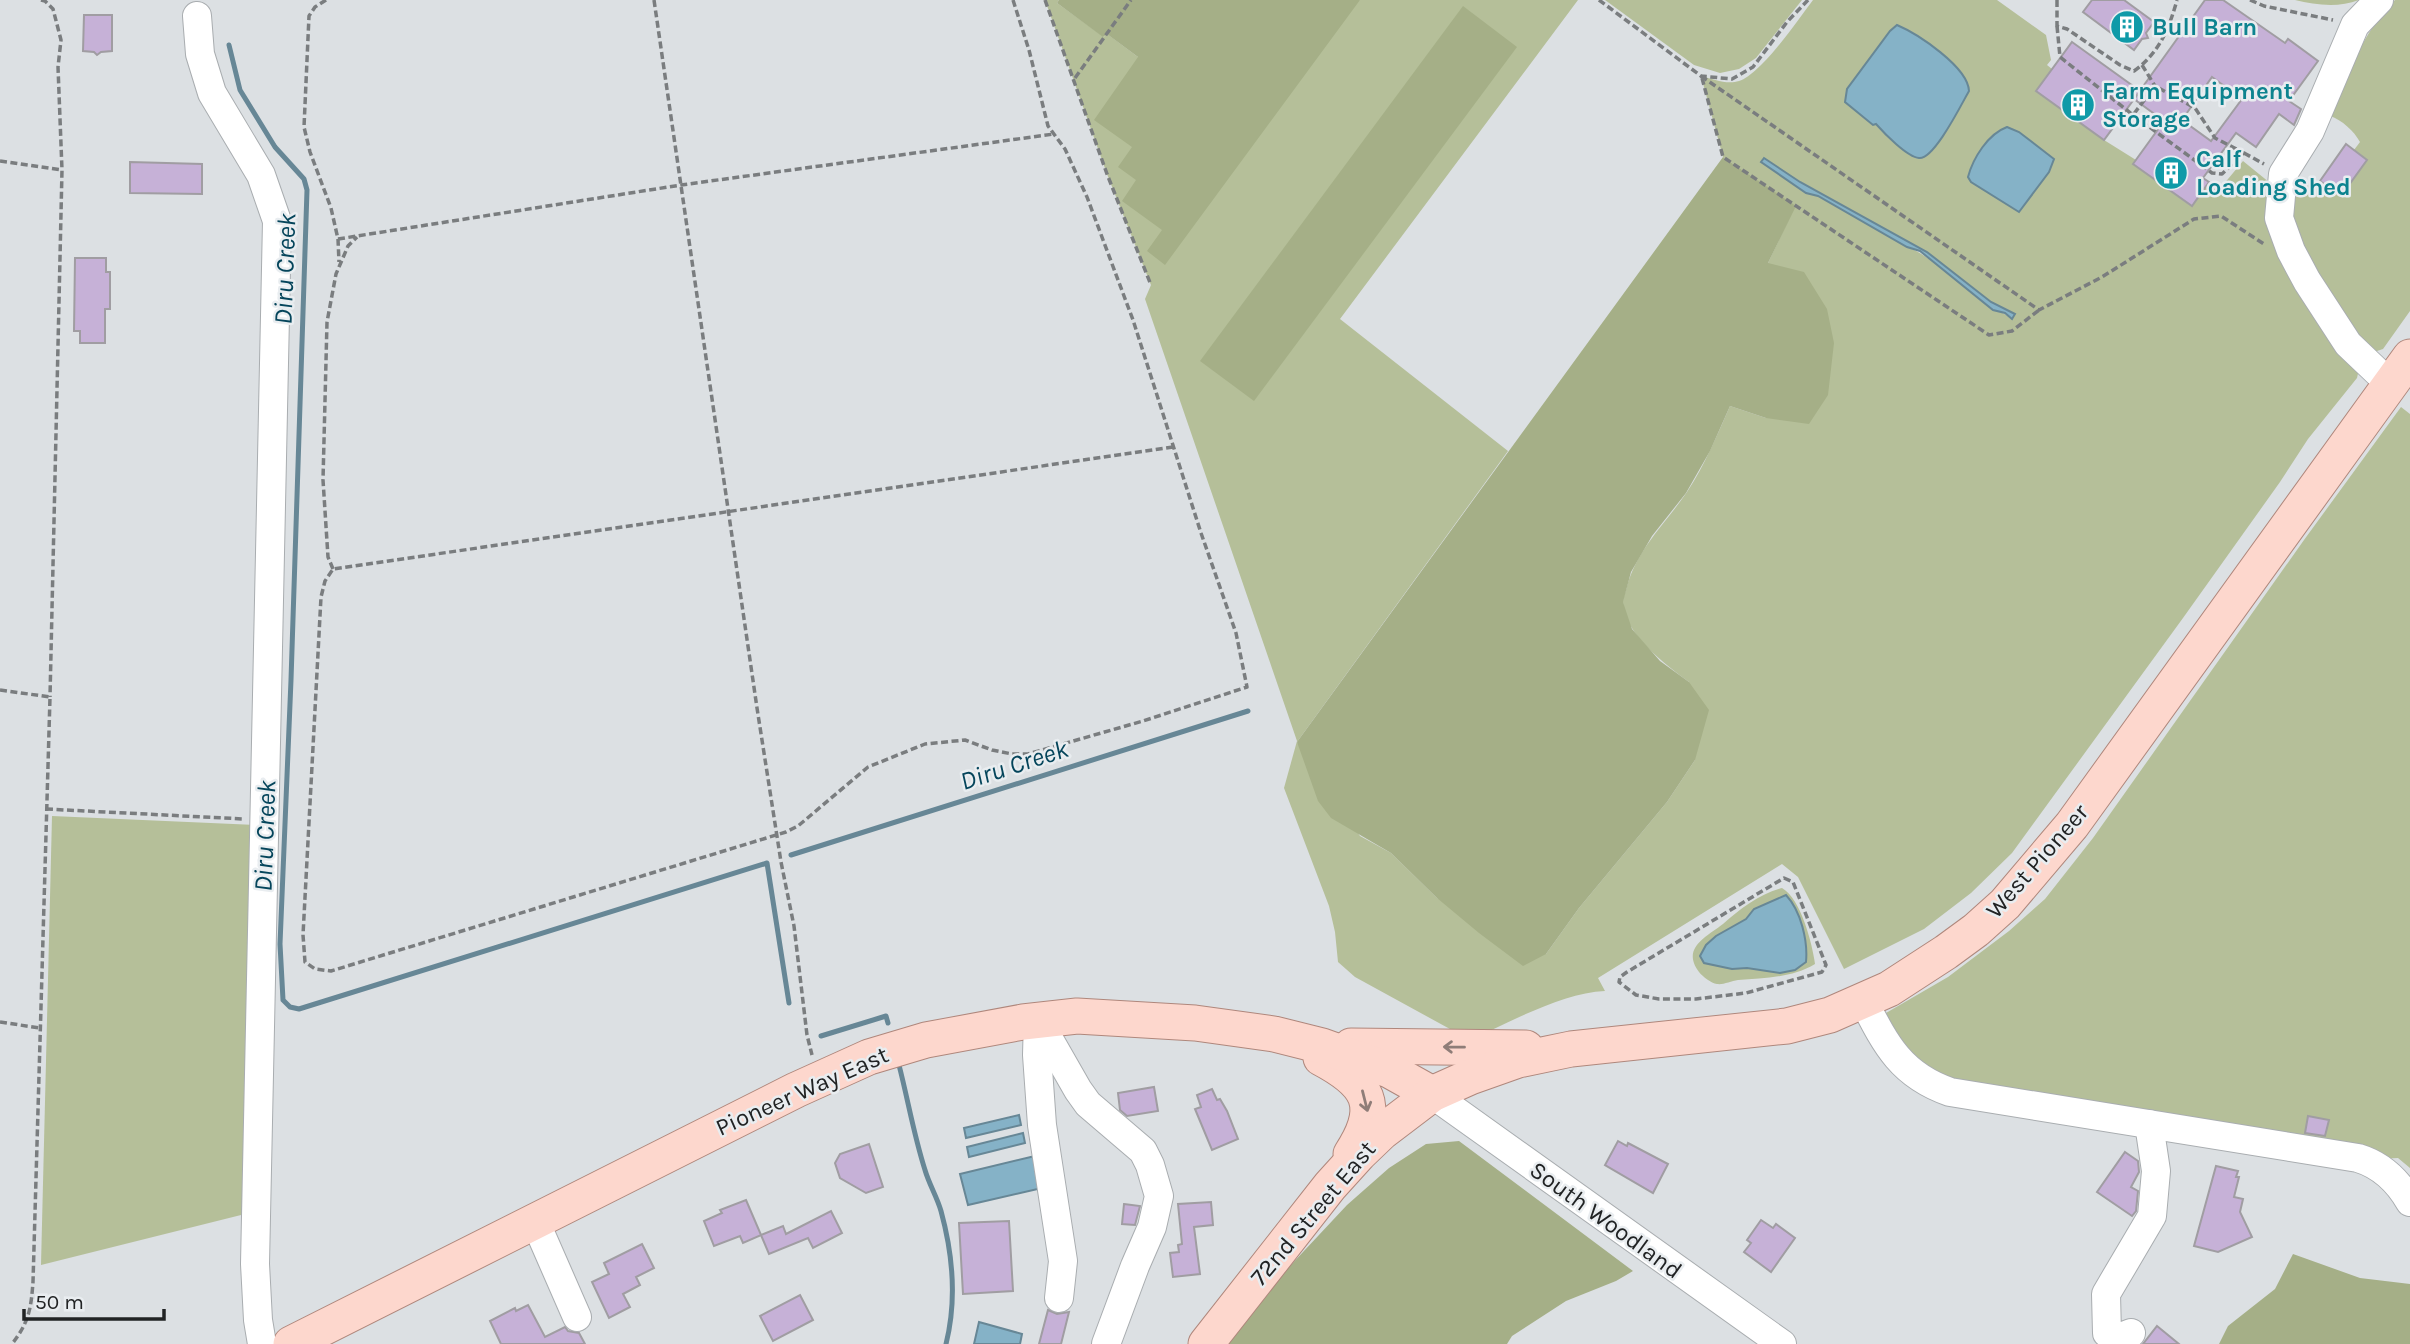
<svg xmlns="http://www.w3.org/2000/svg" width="2410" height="1344" font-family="Karla,sans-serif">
	<rect width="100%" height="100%" fill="#dce0e3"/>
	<g fill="#b5bf99" fill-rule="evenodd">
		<path d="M1045,0H1059L1057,3L1104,37L1106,33L1138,57L1360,0H1578L1340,319L1508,451L1297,742L1360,836L1391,853L1437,898L1546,954L1579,908L1667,802L1695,760L1689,682C1667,666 1623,633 1623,602C1623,597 1626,591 1627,586C1638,548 1666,523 1687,492C1705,465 1717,435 1730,406L1766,418L1768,263L1795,206L1723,157L1701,76C1713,79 1727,85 1739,81C1761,74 1798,20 1813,0H1997L2046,35L2051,60L2047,65L2052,69L2037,91L2104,140L2136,160L2134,165L2191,206L2207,184L2218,191L2243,161L2275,187L2359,369L2357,378L2308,439L2280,482L2183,618L2012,853L1971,893L1924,929L1844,969L1798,877L1782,864L1598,978L1605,991C1562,993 1510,1022 1470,1040L1355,977L1338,962L1335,932L1329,906L1284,788L1297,741L1145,299L1151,285L1107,174ZM1785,173L1927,252L1991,302L2008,310L2011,318C2003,312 1992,309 1983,302C1961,286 1932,256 1907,247L1818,196L1806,193Z"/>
		<polygon points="1605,0 1802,0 1756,58 1739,69 1720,73 1694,65"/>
		<path d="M2295,0H2359C2338,8 2316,5 2295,0Z"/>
		<path d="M2395,0H2410V311L2383,349L2374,352L2363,349L2291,240L2288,187L2320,181L2341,196L2367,160L2354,150L2360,142C2354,131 2342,120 2330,116C2347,75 2363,32 2395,0Z"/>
		<polygon points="2401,407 2410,414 2410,1168 2398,1158 2378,1159 1937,1083 1897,1041 1886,1013 1948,977 2009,931 2045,899 2093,838 2304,540"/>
		<polygon points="52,816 257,825 249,1213 41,1265"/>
		<path d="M1782,888C1801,899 1812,943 1815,964C1792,978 1764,978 1738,980C1731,981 1723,985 1717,984C1711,983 1703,977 1699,972C1681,948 1706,937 1723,924C1740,909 1759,894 1782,888ZM1786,895C1801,911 1808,941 1806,962L1780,973L1747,968L1732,969L1704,963L1706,945L1716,936L1746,919L1755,909Z"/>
	</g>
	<g fill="#a5af87">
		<polygon points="1059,0 1360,0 1165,265 1147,251 1162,230 1122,201 1136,180 1118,167 1132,147 1094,120 1138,57 1107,34 1103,37 1057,3"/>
		<polygon points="1463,6 1517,47 1254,401 1200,361"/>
		<polygon points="1723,157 1796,206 1768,263 1804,272 1827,309 1834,343 1828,395 1809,424 1766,418 1730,406 1710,451 1686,493 1652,536 1631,572 1623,602 1632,629 1660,661 1689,682 1709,710 1695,760 1667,802 1579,908 1546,954 1523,966 1479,933 1437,898 1391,853 1331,818 1318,801 1297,742"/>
		<polygon points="1459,1141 1633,1271 1616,1281 1566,1301 1512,1336 1507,1344 1224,1344 1289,1267 1347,1205 1389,1168 1426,1144"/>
		<polygon points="2293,1254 2360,1278 2410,1284 2410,1344 2219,1344 2228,1326 2275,1289"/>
	</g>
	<g fill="#85b2c7" stroke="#678796" stroke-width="2">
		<path d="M1897,25C1918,34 1968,67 1969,91C1962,103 1934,160 1919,158C1907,157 1884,133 1876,124L1873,125L1845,102L1847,89L1890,31Z"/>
		<path d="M2007,127L2019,132L2054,159L2049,172L2019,212L1971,182L1968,177C1973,158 1988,134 2007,127Z"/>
		<polygon points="1764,158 1800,182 1927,252 1991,302 2015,314 2012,319 2005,313 1993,310 1920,251 1907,247 1818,196 1806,193 1761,162"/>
		<path d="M1786,895C1801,911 1808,941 1806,962L1795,970L1780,973L1747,968L1732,969L1704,963L1700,956L1706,945L1716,936L1746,919L1754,909Z"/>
		<polygon points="1019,1115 1021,1125 966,1138 964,1128"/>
		<polygon points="1023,1133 1025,1143 969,1157 967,1147"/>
		<polygon points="1035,1156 1042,1188 968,1205 960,1174"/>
		<polygon points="979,1322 1022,1334 1020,1344 974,1344"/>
	</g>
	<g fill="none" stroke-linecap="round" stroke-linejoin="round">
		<g stroke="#678796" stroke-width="5">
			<polyline points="229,45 240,90 275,147 304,179 307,190 291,680 280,944 283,1000 290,1007 299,1009 767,863 789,1003"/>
			<polyline points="791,855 1248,711"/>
			<polyline points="821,1036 886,1016 888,1023"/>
			<path d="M899,1065C908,1100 914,1136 925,1170C929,1184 937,1197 941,1211C953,1255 957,1300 946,1344"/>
		</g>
	</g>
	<g fill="#c6b1d7" stroke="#a09da2" stroke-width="2" fill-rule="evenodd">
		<polygon points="2092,0 2124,0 2154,22 2146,33 2148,38 2142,39 2134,50 2083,12"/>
		<path d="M2205,0H2223L2285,43L2288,39L2318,61L2289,101L2301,109L2294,125L2279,114L2256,147L2236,133L2203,178L2209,182L2192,206L2133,164L2164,121L2134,99ZM2212,77L2242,99L2211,141L2182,120Z"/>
		<polygon points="84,15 112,15 112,51 101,52 97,55 94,52 83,51"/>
		<polygon points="2072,42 2140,91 2104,140 2036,91"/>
		<polygon points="2346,144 2367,160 2341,196 2320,181"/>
		<polygon points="130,162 202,164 202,194 130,193"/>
		<polygon points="75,258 106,258 106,272 110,272 110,309 105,309 105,343 80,343 80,331 74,331"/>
		<polygon points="1154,1087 1158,1111 1127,1116 1120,1110 1118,1093"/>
		<polygon points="1212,1089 1217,1100 1220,1099 1227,1111 1238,1139 1212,1150 1195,1109 1201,1107 1197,1095"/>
		<polygon points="2308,1116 2329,1120 2325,1136 2305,1133"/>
		<polygon points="1618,1141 1627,1146 1628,1143 1668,1164 1653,1193 1605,1165"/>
		<polygon points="869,1144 883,1187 866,1193 840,1178 835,1163 840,1154"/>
		<polygon points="2125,1152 2138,1161 2139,1172 2131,1187 2138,1191 2136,1211 2132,1216 2097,1192"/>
		<polygon points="2216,1166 2238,1171 2236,1177 2239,1177 2234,1197 2243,1199 2240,1212 2252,1237 2218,1252 2194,1246"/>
		<polygon points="746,1200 761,1235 783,1226 786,1234 831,1211 842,1233 813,1248 808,1238 769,1254 761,1235 743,1243 740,1236 714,1246 704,1221 722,1213 720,1210"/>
		<polygon points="1211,1202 1213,1225 1194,1227 1200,1274 1173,1277 1170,1253 1179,1252 1178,1245 1182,1244 1178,1204"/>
		<polygon points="1124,1204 1140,1206 1135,1225 1122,1224"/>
		<polygon points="1761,1220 1773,1228 1776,1224 1795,1238 1771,1272 1744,1252 1751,1243 1747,1240"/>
		<polygon points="1009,1221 1013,1291 963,1294 959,1223"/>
		<polygon points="642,1244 654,1268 636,1277 640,1285 623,1294 630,1307 609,1318 592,1282 609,1274 604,1263"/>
		<polygon points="800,1295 813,1320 773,1341 760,1316"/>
		<polygon points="528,1305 545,1337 565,1327 568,1331 579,1333 585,1344 501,1344 490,1321 515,1308 516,1311"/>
		<polygon points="1048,1310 1057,1314 1069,1312 1061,1344 1039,1344"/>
		<polygon points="2157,1326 2179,1344 2143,1344"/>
	</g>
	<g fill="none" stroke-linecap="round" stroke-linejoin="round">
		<g stroke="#a9adb0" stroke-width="30">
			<g id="minor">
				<polyline points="2379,0 2355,25 2310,131 2283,174 2279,218 2291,251 2307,281 2348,344 2390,384"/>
				<polyline points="197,16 200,54 212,93 261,175 277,221 255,1264 258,1320 262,1344"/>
				<path d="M1864,1002C1886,1045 1901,1075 1950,1092L2358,1158C2381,1165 2398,1181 2410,1202"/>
				<polyline points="1038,1020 1078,1090 1088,1104 1143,1151 1150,1165 1159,1196 1152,1227 1135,1266 1106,1344"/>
				<polyline points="1038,1020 1037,1055 1042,1125 1063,1261 1059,1298"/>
				<polyline points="1432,1094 1782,1344"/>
				<polyline points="535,1221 577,1317"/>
				<polyline points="2131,1333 2118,1338 2107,1333 2106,1294 2152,1216 2156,1171 2149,1124"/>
			</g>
		</g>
		<g stroke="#af877c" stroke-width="37">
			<g id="major">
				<polyline points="1351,1046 1526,1048"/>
				<path d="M1321,1058C1368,1083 1383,1105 1351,1154"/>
				<polyline points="291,1344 796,1090 869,1057 926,1040 1023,1022 1077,1016 1195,1023 1274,1034 1322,1046 1389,1070 1432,1094"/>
				<polyline points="1206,1344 1330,1186 1359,1154 1382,1132 1432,1094 1470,1077 1518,1060 1571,1049 1787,1026 1830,1015 1889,989 1946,952 1976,930 2005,904 2072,825 2410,357"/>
			</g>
		</g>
		<g stroke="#7a7d7f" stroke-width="3.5" stroke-dasharray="7 3.5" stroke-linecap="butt">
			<polyline points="41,0 45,1 53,9 61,40 58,67 62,170 50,697"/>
			<polyline points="326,0 315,7 309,16 304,127 310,152 331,208 338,239 339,262"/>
			<polyline points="654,0 757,708 781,862 794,926 807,1035 812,1055"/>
			<polyline points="1013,0 1029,50 1048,126 1065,149 1087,197 1133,320 1201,533 1236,633 1247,687 1143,721 1028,754 1012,754 992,750 965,740 925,744 868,767 798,826 786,832 331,971 315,969 305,962 303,935 321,597 325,581 333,569 1173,447"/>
			<polyline points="1045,0 1107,174 1151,285"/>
			<polyline points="1599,0 1701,76 1732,79 1753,67 1787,22 1808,0"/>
			<path d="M2057,0V26L2067,29L2120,65L2134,71C2159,53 2169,29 2177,0"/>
			<polyline points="2250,0 2264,6 2333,20"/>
			<polyline points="2057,26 2060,57 2133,115 2155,86 2142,65"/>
			<polyline points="1701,76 2039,310 2102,277 2194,219 2221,216 2264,244"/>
			<polyline points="1075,78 1131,0"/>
			<polyline points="1702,78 1723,157 1989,335 2012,331 2039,310"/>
			<polyline points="2133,115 2212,173 2222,174 2244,153 2215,138 2195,108 2155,86"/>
			<polyline points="2244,153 2264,164"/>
			<polyline points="0,161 62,170"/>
			<polyline points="338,239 681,185 1054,134"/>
			<polyline points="333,569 328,557 323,480 327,322 336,274 348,246 357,237"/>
			<path d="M0,690L50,697L33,1282C31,1309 29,1322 12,1344"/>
			<polyline points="46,809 244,819"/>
			<polygon points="1784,878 1793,882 1826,965 1822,972 1746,993 1696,999 1659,999 1636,995 1619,982 1620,977 1627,972"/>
			<polyline points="0,1022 40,1028"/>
		</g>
		<use href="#minor" stroke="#fff" stroke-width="28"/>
		<use href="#major" stroke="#fdd7cd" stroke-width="35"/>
	</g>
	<defs><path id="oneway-shaft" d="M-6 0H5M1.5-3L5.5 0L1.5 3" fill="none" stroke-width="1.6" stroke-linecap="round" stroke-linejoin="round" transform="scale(1.75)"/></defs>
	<g stroke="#8f7d78">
		<use href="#oneway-shaft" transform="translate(1454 1047) rotate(-179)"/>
		<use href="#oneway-shaft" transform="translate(1365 1101) rotate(76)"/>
	</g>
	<defs>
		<g id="building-disc" transform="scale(1.75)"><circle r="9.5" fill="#0f9aa8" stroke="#e9edf0"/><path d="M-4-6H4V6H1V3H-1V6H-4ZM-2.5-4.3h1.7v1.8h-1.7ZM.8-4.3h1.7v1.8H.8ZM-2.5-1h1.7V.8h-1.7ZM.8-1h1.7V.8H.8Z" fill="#fff"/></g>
	</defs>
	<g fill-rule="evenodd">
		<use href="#building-disc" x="2127" y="27"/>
		<use href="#building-disc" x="2078" y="105"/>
		<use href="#building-disc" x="2171" y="173"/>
	</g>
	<g text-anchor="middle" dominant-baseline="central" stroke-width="5" stroke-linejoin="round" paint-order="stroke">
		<g font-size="24" font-weight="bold" fill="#0d838f" stroke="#e9edf0" text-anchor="start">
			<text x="2152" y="27">Bull Barn</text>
			<text x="2102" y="91">Farm Equipment<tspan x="2102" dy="28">Storage</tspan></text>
			<text x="2196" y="159">Calf<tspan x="2196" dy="28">Loading Shed</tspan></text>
		</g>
		<g font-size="24" fill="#212324" stroke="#e9edf0">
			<text transform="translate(2037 861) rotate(-49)">West Pioneer</text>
			<text transform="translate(802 1091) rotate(-24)">Pioneer Way East</text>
			<text transform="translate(1313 1213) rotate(-50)">72nd Street East</text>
			<text transform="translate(1606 1220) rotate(36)">South Woodland</text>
		</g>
		<g font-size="26" font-style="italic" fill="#05455b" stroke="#e9edf0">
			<text transform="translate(285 269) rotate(-88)">Diru Creek</text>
			<text transform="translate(1014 765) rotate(-18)">Diru Creek</text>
			<text transform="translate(265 836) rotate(-88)">Diru Creek</text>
		</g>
	</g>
	<path d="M24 1309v10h140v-10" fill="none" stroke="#212324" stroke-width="3.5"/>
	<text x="35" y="1309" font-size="21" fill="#212324" stroke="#e9edf0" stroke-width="5" paint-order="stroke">50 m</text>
</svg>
